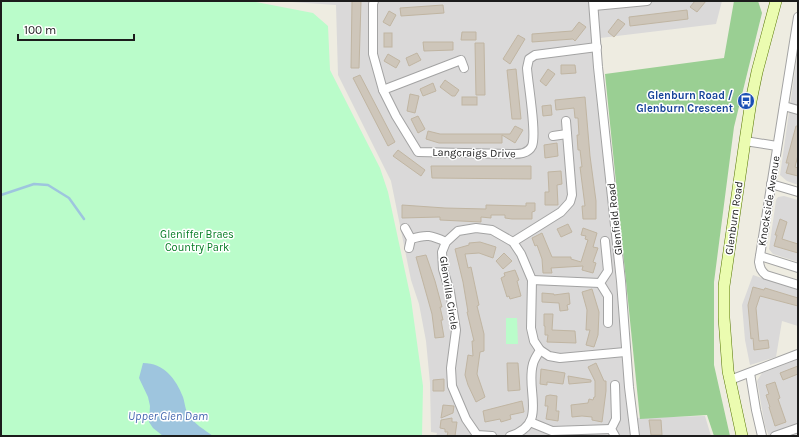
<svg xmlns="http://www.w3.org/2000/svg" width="799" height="437" font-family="Karla,sans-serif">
	<rect width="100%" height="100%" fill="#eeece1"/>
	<g fill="#dad9d9">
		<polygon points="276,1 722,1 716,24 592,39 630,418 705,416 711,436 436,436 437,433 431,432 430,383 426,341 419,304 411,280 391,181 338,75 336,5"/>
		<polygon points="798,50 798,185 787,181 780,175"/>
		<polygon points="784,196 798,200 798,262 773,254 769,249 776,200 778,197"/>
		<polygon points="753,275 798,290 798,326 782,321 776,357 750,365 745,340 742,305"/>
		<polygon points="798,359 798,436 769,436 765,426 757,381 762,373"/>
	</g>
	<polygon fill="#9acf93" points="734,1 758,1 762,13 734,127 714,282 714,365 730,436 714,436 707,415 640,419 605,74 724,58"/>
	<g fill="#bafcca">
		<polygon points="1,1 255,1 256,2 313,13 328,26 330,70 380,168 388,192 411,299 423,386 422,436 1,436"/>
		<polygon points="506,318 517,318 518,344 506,344"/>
	</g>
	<path fill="#9ec5de" d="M143,363C164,363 176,379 183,397C185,403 185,410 189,415C194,424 205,430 213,436H163L153,428L149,422L150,406L148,397L139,378Z"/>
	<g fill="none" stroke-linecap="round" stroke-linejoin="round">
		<polyline stroke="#9ec5de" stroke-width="2.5" points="1,195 34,184 48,185 69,198 84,219"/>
	</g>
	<g fill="#cec6ba" stroke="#c0b5a2">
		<polygon points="352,1 361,1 359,68 351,68"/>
		<polygon points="695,1 706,1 697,12 690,7"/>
		<polygon points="443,5 444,13 401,16 400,8"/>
		<polygon points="687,10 688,19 630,26 629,17"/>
		<polygon points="389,11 396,15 390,26 383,22"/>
		<polygon points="618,19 625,24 614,37 608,32"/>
		<polygon points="579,22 586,27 575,41 573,39 532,42 532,34 572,31"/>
		<polygon points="462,32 476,32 476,40 461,40"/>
		<rect x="384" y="33" width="8" height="14"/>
		<polygon points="518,35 525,39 510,64 503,59"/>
		<polygon points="423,42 453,42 453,50 424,51"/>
		<polygon points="475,43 484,43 485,95 476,95"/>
		<polygon points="417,53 421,60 409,66 406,58"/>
		<polygon points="388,54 400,61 396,68 384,61"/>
		<polygon points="561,65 575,65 576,73 561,74"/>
		<polygon points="516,69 521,119 512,119 507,70"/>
		<polygon points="548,69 555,74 546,86 540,81"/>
		<polygon points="360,75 395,142 388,146 353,78"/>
		<polygon points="445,80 459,90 455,96 452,96 440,87"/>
		<polygon points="433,83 436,91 423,96 420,89"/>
		<polygon points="410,94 419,96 415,113 407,111"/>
		<rect x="462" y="97" width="15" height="8"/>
		<polygon points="585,97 590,156 596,201 596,219 583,219 582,206 585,206 580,167 582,167 580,150 578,150 577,135 579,135 578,118 575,118 574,108 556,110 555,100"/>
		<polygon points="551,105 552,115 543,116 542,106"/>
		<polygon points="418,116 425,129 418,133 411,119"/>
		<polygon points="515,126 523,130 515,143 502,135 502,143 439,143 426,139 428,131 440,134 510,134"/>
		<polygon points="796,126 798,126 798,155 795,167 798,168 798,176 786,173 789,163 786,163"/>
		<polygon points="557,143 558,156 545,158 544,145"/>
		<polygon points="398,150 425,170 421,176 393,156"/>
		<polygon points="431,166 531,166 531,179 432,178"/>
		<polygon points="561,171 562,184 557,185 558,205 545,205 545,192 549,192 548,172"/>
		<polygon points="526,203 535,203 535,211 532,212 532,219 512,219 505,218 505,215 491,215 491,218 481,217 481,222 440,220 440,217 402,218 402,205 445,208 486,209 486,205 526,206"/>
		<polygon points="780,219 787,222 782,239 798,244 798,253 774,246 777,235 775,235"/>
		<polygon points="568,224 572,232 561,237 557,229"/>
		<polygon points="583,228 597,233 593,247 598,248 593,262 596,263 593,273 582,270 583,266 551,268 552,273 543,273 542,259 537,245 535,246 532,238 542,233 552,257 571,257 571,259 581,262 588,240 585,239 586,236 581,235"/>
		<polygon points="480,242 496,247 493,258 479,253 465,254 468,268 471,267 479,305 477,306 484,334 484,351 480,352 477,374 485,397 476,402 468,385 465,375 468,355 473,356 472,341 474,341 467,312 468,312 463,282 455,249 469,245 469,243"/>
		<polygon points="504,253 512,261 503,269 496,261"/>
		<polygon points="426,255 435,281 442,307 440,307 443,320 441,320 444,337 435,338 432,314 416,257"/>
		<polygon points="515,270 519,280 517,281 521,296 510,299 509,296 507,297 501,278 505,276 504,273"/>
		<polygon points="753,287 764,290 765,288 798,298 798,306 760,296 756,308 759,341 768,340 769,348 754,350 753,338 751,339 748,305"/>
		<polygon points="592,289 599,312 598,335 594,347 586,345 590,330 586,330 587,310 582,292"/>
		<polygon points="542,293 554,294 554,295 569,293 570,304 567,305 568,310 560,311 559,303 542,302"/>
		<polygon points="544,314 553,314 552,330 575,331 576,343 547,342 548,335 545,335 545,326 544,326"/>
		<polygon points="507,363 518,363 520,390 508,391"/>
		<polygon points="596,363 604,381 606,381 606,391 602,422 592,420 592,417 582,416 572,417 571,405 588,403 589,399 593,400 594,397 595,397 595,381 588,367"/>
		<polygon points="798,366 798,374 783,380 780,373"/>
		<polygon points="541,369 565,373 563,384 547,382 547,385 540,384"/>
		<polygon points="568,376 591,380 591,382 569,384"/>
		<polygon points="444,379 444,391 433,391 433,380"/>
		<polygon points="775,382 780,398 778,399 786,422 775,426 769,407 770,407 766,395 769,394 766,385"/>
		<polygon points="550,395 557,396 556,411 559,411 558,421 546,419 548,406 545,406 546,396"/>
		<polygon points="522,401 524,412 510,415 511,419 501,422 500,419 485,422 483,411"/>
		<polygon points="443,405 454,406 453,413 441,418"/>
		<polygon points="452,418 452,422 457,422 455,436 447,436 448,432 445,432 445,429 440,428 441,420"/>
		<polygon points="649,420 661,420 662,435 651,435"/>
	</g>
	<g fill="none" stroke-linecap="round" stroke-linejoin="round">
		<g stroke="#a3a3a3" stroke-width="10">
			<g id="street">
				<path d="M374,1L373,4V54L383,90L396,116L418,152L512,154C519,154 528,154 532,146C537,134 528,84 527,68L529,59L535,55L597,47"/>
				<polyline points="593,1 598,67 621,281 629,387 635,436"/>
				<polyline points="594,6 647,1"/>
				<path d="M798,17L759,262C760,268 761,271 766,275L798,285"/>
				<polyline points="383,90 461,60 464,68"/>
				<polyline points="784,106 798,110"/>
				<polyline points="553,136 567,134"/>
				<polyline points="745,141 777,146"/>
				<polyline points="771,184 798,192"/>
				<polyline points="405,228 411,239 409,248"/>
				<path d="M411,239C427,234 431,235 446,242"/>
				<polyline points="605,241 608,271 600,283 608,296 608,323"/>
				<polyline points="513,242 561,212 570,202 572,195 566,121"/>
				<polyline points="760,256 798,268"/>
				<polyline points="532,280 600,283"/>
				<polyline points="540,350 549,356 560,358 625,352"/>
				<polyline points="750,373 756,410 762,436"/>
				<polyline points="730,380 798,354"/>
				<polyline points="615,385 616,419 611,429 615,436"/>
				<polyline points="530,422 552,431 611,429"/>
				<path d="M492,436L477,435L466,419L452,386L451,368L456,330L450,292L443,269L442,252L446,242L458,231L476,228L492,230L513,242L521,254L532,280L531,328L534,341L540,350C538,354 534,359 533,364C525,391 549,424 510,436"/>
				<polyline points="775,436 798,428"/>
			</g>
		</g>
		<g stroke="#547500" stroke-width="12">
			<polyline id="secondary" points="742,436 728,371 724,318 724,286 745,141 751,101 757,72 776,1"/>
		</g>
		<use href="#street" stroke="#fff" stroke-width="8"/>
		<use href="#secondary" stroke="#ebfcb0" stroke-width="11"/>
	</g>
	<defs>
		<g id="bus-disc" transform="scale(0.9)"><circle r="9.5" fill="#1a4fb4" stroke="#fff"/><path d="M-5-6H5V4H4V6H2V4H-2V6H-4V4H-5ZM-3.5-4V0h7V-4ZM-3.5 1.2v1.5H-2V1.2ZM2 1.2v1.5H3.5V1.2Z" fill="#fff"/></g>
	</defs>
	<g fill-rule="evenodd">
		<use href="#bus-disc" x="746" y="101"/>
	</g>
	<g text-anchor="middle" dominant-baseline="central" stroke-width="3" stroke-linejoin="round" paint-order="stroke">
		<g font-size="11" font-weight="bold" fill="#164399" stroke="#fff" text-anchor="end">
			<text x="733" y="95">Glenburn Road /<tspan x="733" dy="13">Glenburn Crescent</tspan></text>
		</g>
		<g font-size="11" fill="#1c1c1c" stroke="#fff">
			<text transform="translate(474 153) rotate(1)">Langcraigs Drive</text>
			<text transform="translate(769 201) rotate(-81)">Knockside Avenue</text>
			<text transform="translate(734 218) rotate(-82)">Glenburn Road</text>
			<text transform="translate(615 219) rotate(-96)">Glenfield Road</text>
			<text transform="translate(449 293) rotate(81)">Glenvilla Circle</text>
		</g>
		<g font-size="11" fill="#067d25" stroke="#fff">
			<text x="197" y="234">Gleniffer Braes<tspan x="197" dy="13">Country Park</tspan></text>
		</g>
		<g font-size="12" font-style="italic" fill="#4467af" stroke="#fff">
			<text x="168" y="416">Upper Glen Dam</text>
		</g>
	</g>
	<rect width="799" height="437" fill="none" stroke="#1c1c1c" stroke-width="4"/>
	<path d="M18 34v6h116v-6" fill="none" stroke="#1c1c1c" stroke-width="2"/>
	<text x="24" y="34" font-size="12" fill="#1c1c1c" stroke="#ffffff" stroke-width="3" paint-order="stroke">100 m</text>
</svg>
